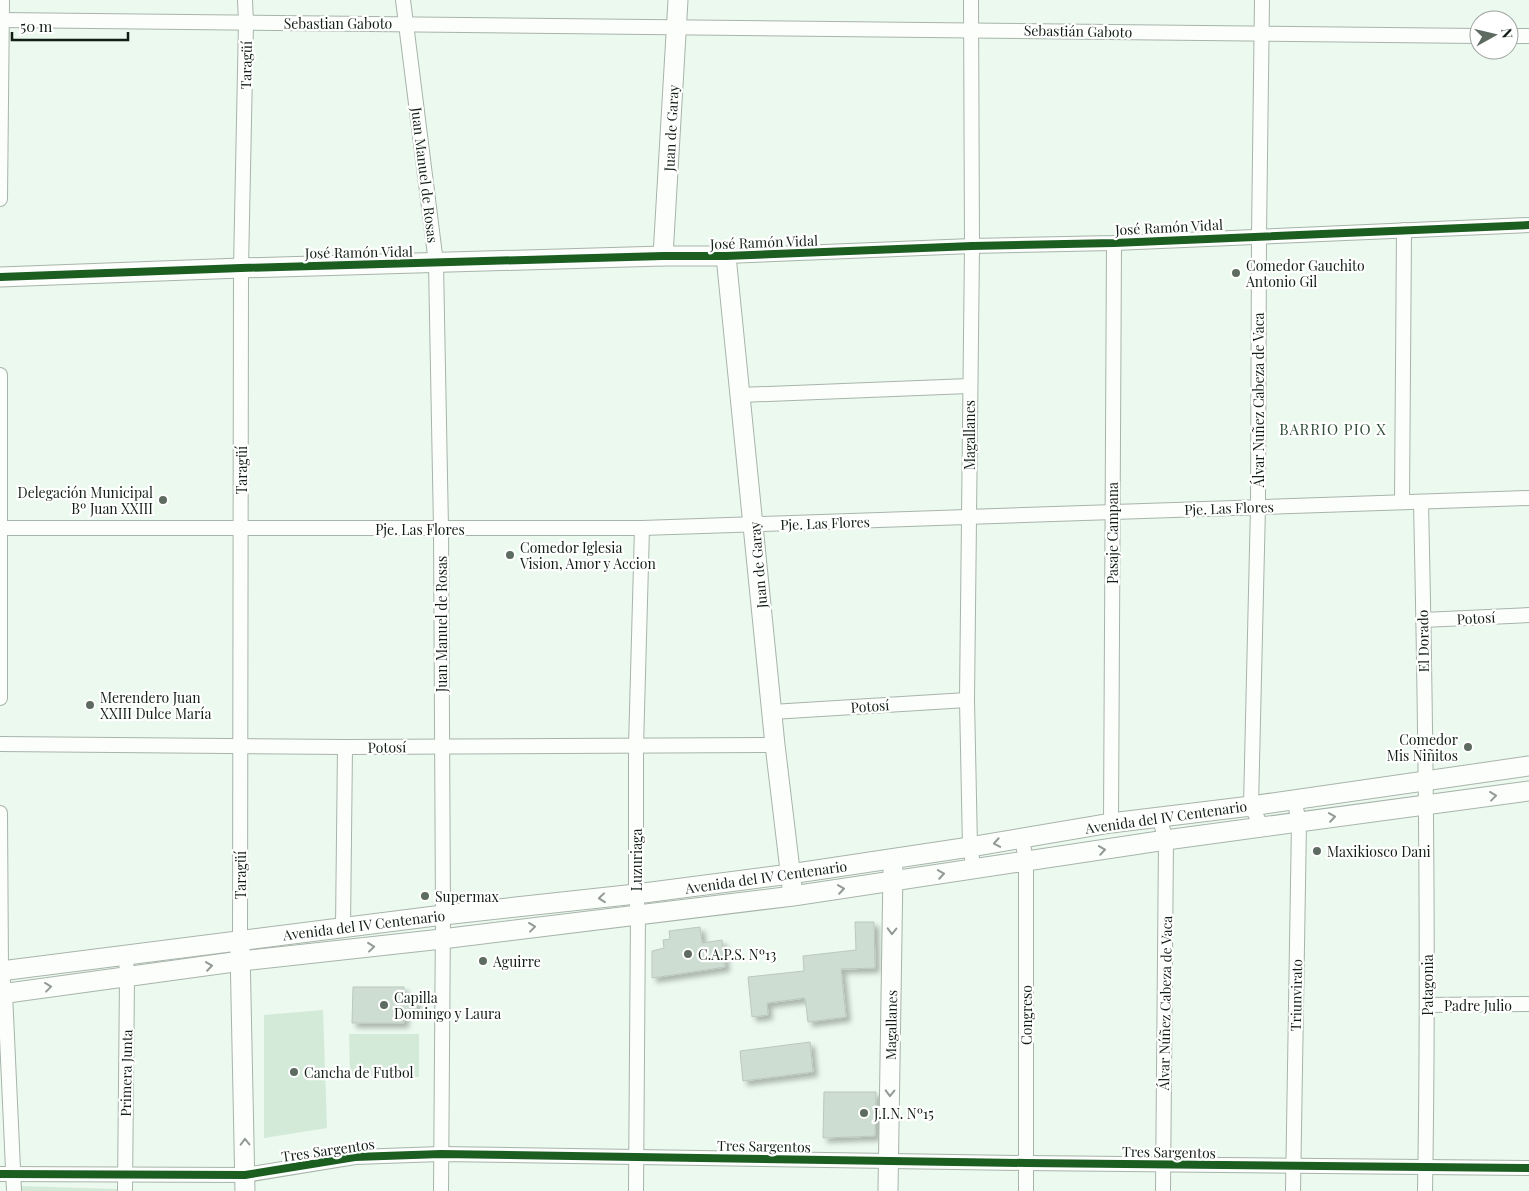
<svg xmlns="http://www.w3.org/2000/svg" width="1529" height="1191" font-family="'Playfair Display',serif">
	<defs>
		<filter id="shadow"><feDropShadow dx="4.5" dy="4.5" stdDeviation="2.5" flood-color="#0004"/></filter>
	</defs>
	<rect width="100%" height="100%" fill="#ebf9ee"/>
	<g fill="#d4ead9">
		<polygon points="323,1010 327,1128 264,1138 264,1015"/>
		<polygon points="349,1034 419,1034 419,1077 350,1077"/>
		<polygon points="19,1186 117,1189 117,1191 19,1191"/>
	</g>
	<g fill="#ceddd1" stroke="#bcc8be" filter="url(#shadow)">
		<polygon points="855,922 874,922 875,968 841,969 846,1017 808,1022 805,998 767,1003 768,1015 752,1017 748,977 804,971 803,956 856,950"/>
		<polygon points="700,927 702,943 722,940 725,967 652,978 652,951 664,948 663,940 670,939 669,931"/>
		<polygon points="353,987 404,987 404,999 416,999 416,1012 404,1012 404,1023 352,1023"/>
		<polygon points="810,1042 813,1072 743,1081 740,1051"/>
		<polygon points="824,1092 876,1092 875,1136 823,1138"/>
	</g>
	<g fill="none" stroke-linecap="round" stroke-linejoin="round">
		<g stroke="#a8b4aa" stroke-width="16">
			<g id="street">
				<polyline points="403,0 436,263 441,529 443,915 441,1191"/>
				<polyline points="971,0 972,246 967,700 970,847 974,869"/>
				<polyline points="0,20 1479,36"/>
				<polyline points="1509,36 1529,36"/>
				<polyline points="0,199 2,0"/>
				<polyline points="726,256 972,246 1114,243 1529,225"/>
				<polyline points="0,375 0,698"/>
				<polyline points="740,395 969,386"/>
				<polyline points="1402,502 1404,230"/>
				<path d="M1421,502C1426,731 1429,961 1425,1191"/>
				<polyline points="0,528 642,528 1529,498"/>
				<polyline points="1423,620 1529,615"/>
				<polyline points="772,712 967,700"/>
				<polyline points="0,744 345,747 775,745"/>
				<polyline points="0,813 1,971 5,993 14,1191"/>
				<polyline points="1159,817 1166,840 1163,1191"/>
				<polyline points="1111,823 1114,243"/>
				<polyline points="1262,827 1251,806 1258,506 1259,235 1262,0"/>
				<polyline points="1022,839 1026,861 1026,1191"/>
				<polyline points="343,928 345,747"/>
				<polyline points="240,941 241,268 246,22 245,0"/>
				<polyline points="1428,1005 1529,1004"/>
				<polyline points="0,1174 245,1175 355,1157 441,1154 1026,1163 1529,1168"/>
				<polyline points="125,1191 127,977 126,955"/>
				<polyline points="636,1191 638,914 636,894 636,747 642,528"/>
				<polyline points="1293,1191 1299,822 1294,799"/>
			</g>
		</g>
		<g stroke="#a8b4aa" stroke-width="21">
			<g id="secondary">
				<polyline points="663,256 678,0"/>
				<polyline points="0,277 241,268 663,256 726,256 775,745 792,887"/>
				<polyline points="240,949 245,1191"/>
				<polyline points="0,971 443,915 636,894 790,874 970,847 1111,823 1251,806 1529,766"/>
				<polyline points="0,994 241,961 442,939 793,896 1166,840 1529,791"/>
				<polyline points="888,1191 893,870"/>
			</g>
		</g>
		<use href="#street" stroke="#fcfefc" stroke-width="14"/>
		<use href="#secondary" stroke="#fcfefc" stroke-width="19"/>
		<g stroke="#fff" stroke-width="11">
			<g id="cycleway">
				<polyline points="0,277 241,268 663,256 726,256 972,246 1114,243 1529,225"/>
				<polyline points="0,1174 245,1175 355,1157 441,1154 1026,1163 1529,1168"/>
			</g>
		</g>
		<use href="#cycleway" stroke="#1b5e20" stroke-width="8"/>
	</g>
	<defs><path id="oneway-chevron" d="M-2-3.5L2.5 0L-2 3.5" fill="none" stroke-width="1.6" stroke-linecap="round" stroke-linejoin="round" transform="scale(1.25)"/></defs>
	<g stroke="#939994">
		<use href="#oneway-chevron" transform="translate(1493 796) rotate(-7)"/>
		<use href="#oneway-chevron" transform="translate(1332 817) rotate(-8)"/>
		<use href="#oneway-chevron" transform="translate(997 843) rotate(170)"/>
		<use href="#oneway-chevron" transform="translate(1102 850) rotate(-9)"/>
		<use href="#oneway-chevron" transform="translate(941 874) rotate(-9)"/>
		<use href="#oneway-chevron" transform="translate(841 889) rotate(-8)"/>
		<use href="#oneway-chevron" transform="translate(602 898) rotate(174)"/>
		<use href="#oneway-chevron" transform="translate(532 927) rotate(-7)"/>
		<use href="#oneway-chevron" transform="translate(892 931) rotate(91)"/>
		<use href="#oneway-chevron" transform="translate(371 947) rotate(-6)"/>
		<use href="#oneway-chevron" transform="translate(209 966) rotate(-8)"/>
		<use href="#oneway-chevron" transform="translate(48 987) rotate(-7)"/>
		<use href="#oneway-chevron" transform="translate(890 1093) rotate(91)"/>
		<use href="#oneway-chevron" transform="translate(245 1142) rotate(-91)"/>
	</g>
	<g fill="#5e6b61" stroke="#fff" stroke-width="2">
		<circle cx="1236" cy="273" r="5"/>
		<circle cx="163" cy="500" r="5"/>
		<circle cx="510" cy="555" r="5"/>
		<circle cx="90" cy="705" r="5"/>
		<circle cx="1468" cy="747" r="5"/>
		<circle cx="1317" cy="851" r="5"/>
		<circle cx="425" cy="896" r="5"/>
		<circle cx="688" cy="954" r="5"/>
		<circle cx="483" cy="961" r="5"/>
		<circle cx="384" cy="1005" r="5"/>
		<circle cx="294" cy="1072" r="5"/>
		<circle cx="864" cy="1113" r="5"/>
	</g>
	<g text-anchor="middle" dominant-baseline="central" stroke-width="4.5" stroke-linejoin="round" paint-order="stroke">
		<g font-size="14" fill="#121e15" stroke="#fff">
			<text x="338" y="23">Sebastian Gaboto</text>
			<text transform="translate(1078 31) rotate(1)">Sebastián Gaboto</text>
			<text transform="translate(246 65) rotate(-89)">Taragüí</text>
			<text transform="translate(671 128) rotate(-87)">Juan de Garay</text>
			<text transform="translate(425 175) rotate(83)">Juan Manuel de Rosas</text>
			<text transform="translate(1169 227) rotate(-3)">José Ramón Vidal</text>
			<text transform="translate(764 242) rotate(-2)">José Ramón Vidal</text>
			<text transform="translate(359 252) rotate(-1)">José Ramón Vidal</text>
			<text transform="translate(1258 400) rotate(-90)">Álvar Nuñez Cabeza de Vaca</text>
			<text transform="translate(969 435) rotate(-90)">Magallanes</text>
			<text transform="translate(241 470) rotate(-90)">Taragüí</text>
			<text transform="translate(1229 508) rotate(-2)">Pje. Las Flores</text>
			<text transform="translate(825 523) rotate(-2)">Pje. Las Flores</text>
			<text x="420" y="529">Pje. Las Flores</text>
			<text transform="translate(1112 533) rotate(-90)">Pasaje Campana</text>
			<text transform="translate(758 565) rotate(-95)">Juan de Garay</text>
			<text transform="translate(1476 618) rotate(-3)">Potosí</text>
			<text transform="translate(441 624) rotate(-90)">Juan Manuel de Rosas</text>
			<text transform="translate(1423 641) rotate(-91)">El Dorado</text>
			<text transform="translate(870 706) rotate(-4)">Potosí</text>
			<text transform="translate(387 747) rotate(-1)">Potosí</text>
			<text transform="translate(1166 817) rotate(-8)">Avenida del IV Centenario</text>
			<text transform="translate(636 860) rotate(-90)">Luzuriaga</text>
			<text transform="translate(240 875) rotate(-90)">Taragüí</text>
			<text transform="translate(766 877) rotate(-8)">Avenida del IV Centenario</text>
			<text transform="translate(364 925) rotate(-7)">Avenida del IV Centenario</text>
			<text transform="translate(1427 985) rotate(-90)">Patagonia</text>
			<text transform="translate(1296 995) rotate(-89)">Triunvirato</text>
			<text transform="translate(1165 1003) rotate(-89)">Álvar Núñez Cabeza de Vaca</text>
			<text x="1478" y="1005">Padre Julio</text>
			<text transform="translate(1026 1015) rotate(-90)">Congreso</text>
			<text transform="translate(891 1025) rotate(-89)">Magallanes</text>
			<text transform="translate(126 1073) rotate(-89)">Primera Junta</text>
			<text transform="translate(764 1146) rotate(1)">Tres Sargentos</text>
			<text transform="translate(328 1150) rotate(-8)">Tres Sargentos</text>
			<text transform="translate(1169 1152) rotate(1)">Tres Sargentos</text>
		</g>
		<g font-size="14" fill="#121e15" stroke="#fff" text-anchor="start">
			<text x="1246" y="265">Comedor Gauchito<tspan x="1246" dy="16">Antonio Gil</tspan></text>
			<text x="153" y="492" text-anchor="end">Delegación Municipal<tspan x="153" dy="16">Bº Juan XXIII</tspan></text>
			<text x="520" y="547">Comedor Iglesia<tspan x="520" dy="16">Vision, Amor y Accion</tspan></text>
			<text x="100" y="697">Merendero Juan<tspan x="100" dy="16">XXIII Dulce María</tspan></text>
			<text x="1458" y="739" text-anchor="end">Comedor<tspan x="1458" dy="16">Mis Niñitos</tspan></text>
			<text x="1327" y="851">Maxikiosco Dani</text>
			<text x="435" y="896">Supermax</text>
			<text x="698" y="954">C.A.P.S. Nº13</text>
			<text x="493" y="961">Aguirre</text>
			<text x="394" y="997">Capilla<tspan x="394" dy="16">Domingo y Laura</tspan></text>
			<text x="304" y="1072">Cancha de Futbol</text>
			<text x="874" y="1113">J.I.N. Nº15</text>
		</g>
		<g font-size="15" letter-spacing="1" fill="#304c38" stroke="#fff">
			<text x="1333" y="429">BARRIO PIO X</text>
		</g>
	</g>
	<g transform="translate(1494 35) rotate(82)"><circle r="24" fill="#ffffff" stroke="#a0a5a1"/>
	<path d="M0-4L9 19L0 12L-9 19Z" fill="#5e6b61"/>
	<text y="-8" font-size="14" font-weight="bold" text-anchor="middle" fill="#121e15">N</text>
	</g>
	<path d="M12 32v8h116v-8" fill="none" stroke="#121e15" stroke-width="2.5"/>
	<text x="20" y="32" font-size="15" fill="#121e15" stroke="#ffffff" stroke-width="4" paint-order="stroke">50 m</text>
</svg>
